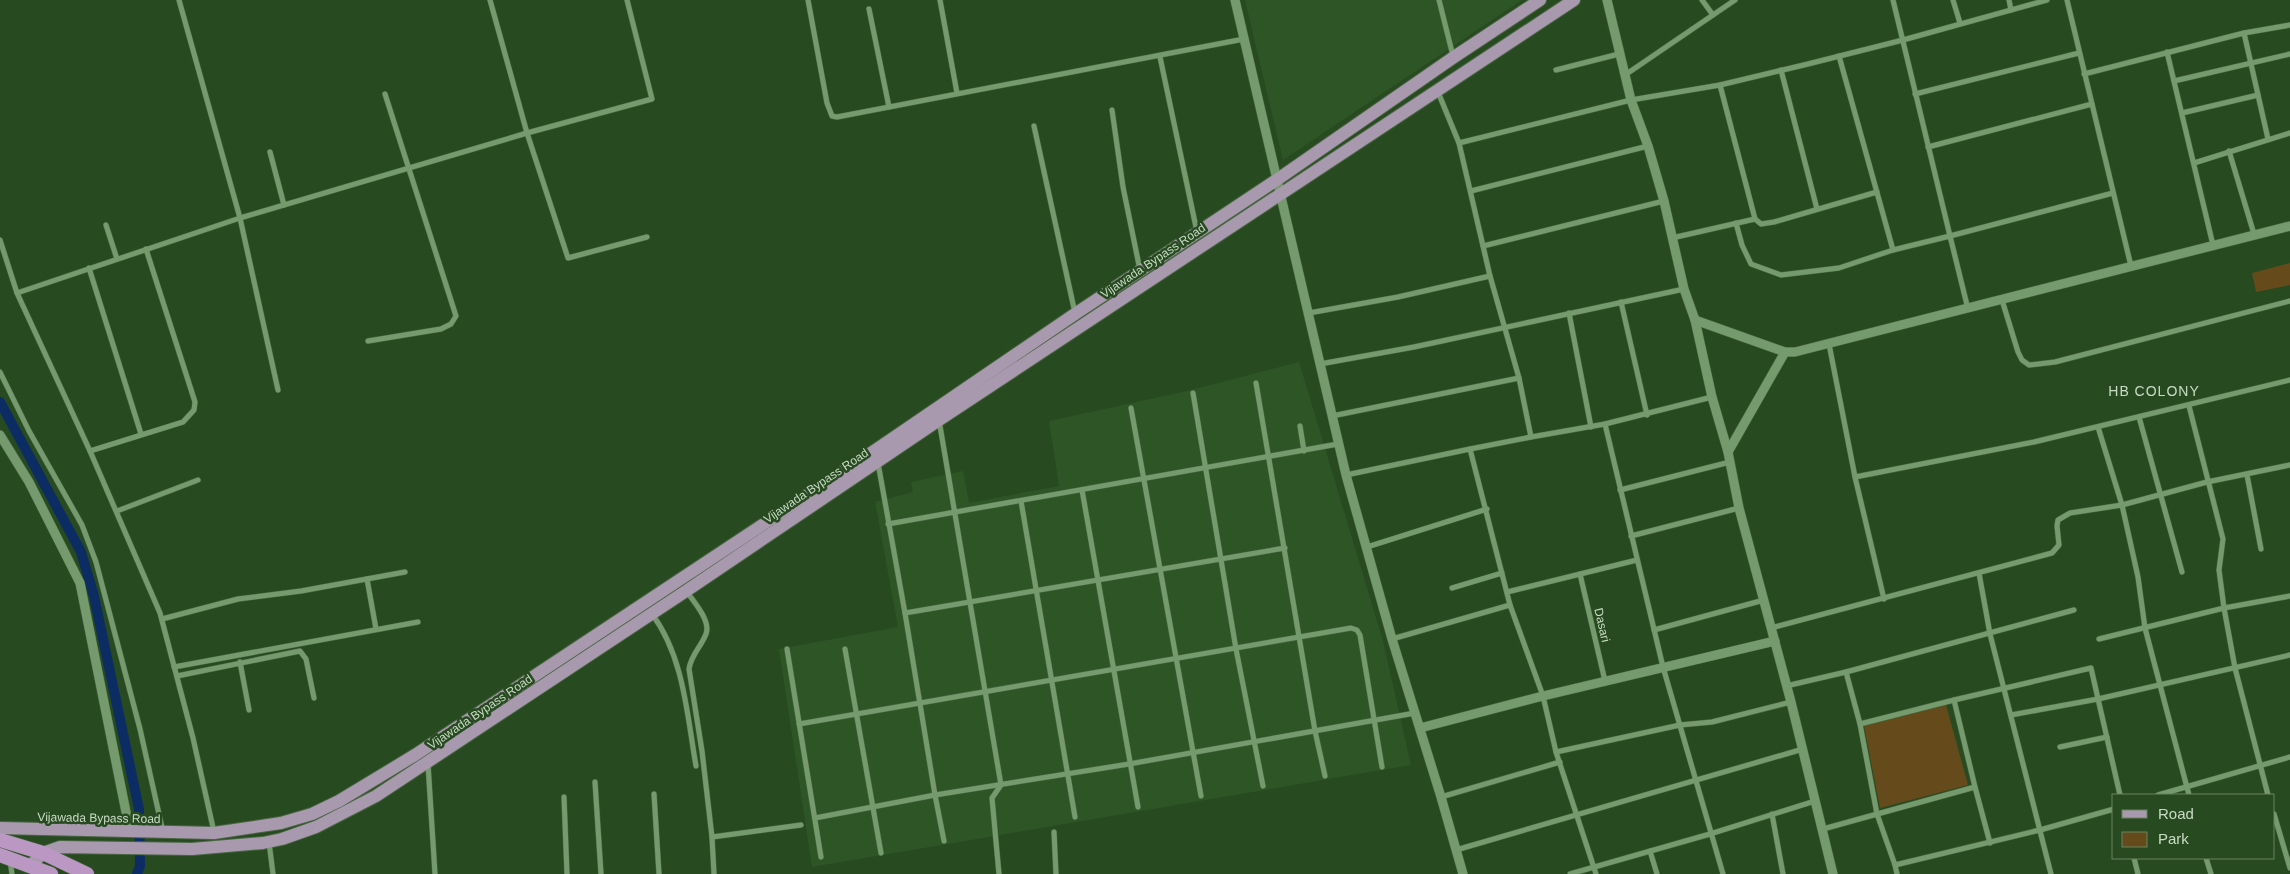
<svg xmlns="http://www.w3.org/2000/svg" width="2290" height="874" font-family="Helvetica,sans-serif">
	<rect width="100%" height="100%" fill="#284a21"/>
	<g fill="#2e5526">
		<polygon points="1245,0 1522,0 1283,160"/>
		<polygon points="1299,362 1383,641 1411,765 812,867 779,649 898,627 875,502 913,492 911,482 963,471 969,503 1059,486 1049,421 1187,391"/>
	</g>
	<g fill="#654b1b">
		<polygon points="2290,263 2290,285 2256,292 2252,273"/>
		<polygon points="1946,705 1968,785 1880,808 1864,726"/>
	</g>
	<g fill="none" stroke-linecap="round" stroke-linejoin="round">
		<polyline stroke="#0c2d64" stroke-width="10" points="0,402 81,552 94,596 139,809 140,866 137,874"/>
		<g stroke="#4a6743" stroke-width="6">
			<g id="minor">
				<polyline points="179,0 240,218 17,293 90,451 160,613 193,738 214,832"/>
				<polyline points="627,0 652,99 527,133 568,258 647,237"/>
				<polyline points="808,0 827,103 832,116 837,117 1244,39"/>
				<polyline points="940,0 957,93"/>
				<polyline points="1439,0 1453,56"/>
				<polyline points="1702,0 1713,15"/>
				<polyline points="1893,0 1950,236 2113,193"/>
				<polyline points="1953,0 1960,23"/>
				<polyline points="2009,0 2011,10"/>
				<polyline points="2067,0 2131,266"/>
				<polyline points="869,9 889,107"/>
				<polyline points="2244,33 2268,139"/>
				<polyline points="2167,52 2213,245"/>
				<polyline points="1839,56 1893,250"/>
				<polyline points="1160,57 1197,232"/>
				<polyline points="1556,70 1619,54"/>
				<polyline points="1781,70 1817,209"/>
				<polyline points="2084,74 2244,33 2290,25"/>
				<polyline points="1625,75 1735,0"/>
				<polyline points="2174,81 2290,54"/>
				<polyline points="1438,92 1459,143 1490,276 1519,378 1531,437 1605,424 1712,397"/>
				<polyline points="1915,94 2079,53"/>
				<polyline points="1112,110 1123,187 1140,270"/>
				<polyline points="2182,113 2258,95"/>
				<polyline points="1034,126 1075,313"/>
				<polyline points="1459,143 1631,100 1720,85 1808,64 1903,40 2047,0"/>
				<polyline points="1928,147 2092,104"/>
				<polyline points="2229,151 2254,234"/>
				<polyline points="270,152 284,205"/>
				<polyline points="2194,163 2290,133"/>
				<polyline points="1471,191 1648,146"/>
				<polyline points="1755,219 1761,224 1774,222 1877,192"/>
				<polyline points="1736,223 1742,245 1751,264 1781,275 1839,268 1893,250 1950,236 1968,309"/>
				<polyline points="106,225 117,259"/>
				<polyline points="1672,238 1755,219 1720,85"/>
				<polyline points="0,240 17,293"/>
				<polyline points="1483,246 1664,201"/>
				<polyline points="89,268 141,434"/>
				<polyline points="2002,300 2018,352 2022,360 2029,365 2055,362 2290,301"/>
				<polyline points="1621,302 1647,415"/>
				<polyline points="1309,313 1398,297 1490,276"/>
				<polyline points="1569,313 1591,427"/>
				<polyline points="368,341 441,329 451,324 456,316 385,94"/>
				<polyline points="1829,344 1855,477 1884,599"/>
				<polyline points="1320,364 1414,347 1684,289"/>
				<polyline points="0,372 29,431 82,525 96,562 140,729 163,832"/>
				<polyline points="1256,383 1315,731 1325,776"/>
				<polyline points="278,390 240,218 527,133 490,0"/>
				<polyline points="1193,393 1236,649 1263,786"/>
				<polyline points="1131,408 1201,796"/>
				<polyline points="1332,416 1519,378"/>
				<polyline points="2139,417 2182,572"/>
				<polyline points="939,420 1001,785 992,798 999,874"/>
				<polyline points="1605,424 1663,667 1723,874"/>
				<polyline points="1300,426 1304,451"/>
				<polyline points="2098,427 2122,505 2138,577 2145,628 2189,795"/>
				<polyline points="1531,437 1470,449 1510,605 1543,696 1556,752 1596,874"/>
				<polyline points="90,451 183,422 194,410 195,402 146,249"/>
				<polyline points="878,463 905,613 935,795 1129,764 1415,713"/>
				<polyline points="1346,475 1470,449"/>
				<polyline points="2247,475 2261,549"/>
				<polyline points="1855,477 2034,442 2290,380"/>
				<polyline points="1082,490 1138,807"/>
				<polyline points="1620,490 1730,462"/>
				<polyline points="1021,501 1075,817"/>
				<polyline points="117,511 198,480"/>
				<polyline points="888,524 1338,444"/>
				<polyline points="1631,536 1739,508"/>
				<polyline points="1367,547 1487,509"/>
				<polyline points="1979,573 1990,634 2051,874"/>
				<polyline points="1580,574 1605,681"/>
				<polyline points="367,579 376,629"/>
				<polyline points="1452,588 1502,573"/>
				<path d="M687,592C694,602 711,621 706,634C701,647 691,655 689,669L702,751L712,837"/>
				<polyline points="1507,592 1637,560"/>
				<polyline points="905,613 1285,548"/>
				<path d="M652,614C684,657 687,715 696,766"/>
				<polyline points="162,619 238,599 301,591 405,572"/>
				<polyline points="1771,628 2052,553 2059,545 2057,526 2058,520 2070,513 2122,505 2207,482 2290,465"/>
				<polyline points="1654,630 1764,600"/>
				<polyline points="1392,639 1510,605"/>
				<polyline points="2099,639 2224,608 2219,570 2223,539 2189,406"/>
				<polyline points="787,649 821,857"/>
				<polyline points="845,649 881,853"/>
				<polyline points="240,662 249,710"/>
				<polyline points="174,667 418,622"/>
				<polyline points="1846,672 1860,724 1877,814 1895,865"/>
				<polyline points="177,676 300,651 306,659 314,698"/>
				<polyline points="1786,686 1846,672 2074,610"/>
				<polyline points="2011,715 2098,699 2290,655"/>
				<polyline points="799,724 1351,628 1357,630 1360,635 1382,767"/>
				<polyline points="1860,724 1954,700 2091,668 2120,795"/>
				<polyline points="2060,747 2107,737"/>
				<polyline points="1556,752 1680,725 1712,722 1791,702"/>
				<polyline points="428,764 435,874"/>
				<polyline points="595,782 601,874"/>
				<polyline points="1975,787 1990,843"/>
				<polyline points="654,794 659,874"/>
				<polyline points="2158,795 2290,757"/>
				<polyline points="2268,795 2235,668 2224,608 2290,596"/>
				<polyline points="564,797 567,874"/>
				<polyline points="1441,797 1560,762"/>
				<polyline points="1772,814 1783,874"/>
				<polyline points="2274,814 2290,868"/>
				<polyline points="815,818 935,795 944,841"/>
				<polyline points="1823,829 1975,787 1954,700"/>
				<polyline points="1054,832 1056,874"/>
				<polyline points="269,842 273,874"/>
				<polyline points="1456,850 1803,749"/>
				<polyline points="1650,851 1657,874"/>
				<polyline points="2134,858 2138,874"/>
				<polyline points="2206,858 2211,874"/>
				<polyline points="10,860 12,874"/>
				<polyline points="714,874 712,837 801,825"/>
				<polyline points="1570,874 1710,834 1815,801"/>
				<polyline points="1897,874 1895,865 2040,830 2114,809"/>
			</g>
		</g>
		<g stroke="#4a6743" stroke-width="10">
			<g id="tertiary">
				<polyline points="1235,0 1346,475 1392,639 1441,797 1463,874"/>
				<polyline points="1607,0 1631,100 1648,146 1664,201 1684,289 1695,320 1712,397 1728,452 1739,508 1791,702 1833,874"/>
				<polyline points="1695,320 1785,352 1795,352 2290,226"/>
				<polyline points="0,435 29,482 80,583 130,832"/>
				<polyline points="1728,452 1785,352"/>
				<polyline points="1420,728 1543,696 1775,641"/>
			</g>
		</g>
		<g stroke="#4a6743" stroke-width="14">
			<g id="primary">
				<polyline points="0,828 214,833 281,823 312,814 339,801 415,755 877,449 1075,314 1278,179 1454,57 1540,0"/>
				<polyline points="30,866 43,853 60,847 192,849 263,843 282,839 316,827 376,796 686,591 939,420 1574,0"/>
			</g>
		</g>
		<g stroke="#4a6743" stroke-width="15">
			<g id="trunk">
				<polyline points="0,840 43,853 87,874"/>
				<polyline points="0,855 51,874"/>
			</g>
		</g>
		<use href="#minor" stroke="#749a6d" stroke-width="5"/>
		<use href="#tertiary" stroke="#749a6d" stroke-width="9"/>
		<use href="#primary" stroke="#a999ae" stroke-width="12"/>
		<use href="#trunk" stroke="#bb98c4" stroke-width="14"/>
	</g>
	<g text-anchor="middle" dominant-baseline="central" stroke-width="5" stroke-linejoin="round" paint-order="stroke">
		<g font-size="12" fill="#c8dcc4" stroke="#284a21">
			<text transform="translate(1153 261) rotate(-34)">Vijawada Bypass Road</text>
			<text transform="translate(816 486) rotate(-34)">Vijawada Bypass Road</text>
			<text transform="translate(1602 625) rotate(77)">Dasari</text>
			<text transform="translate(480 712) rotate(-34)">Vijawada Bypass Road</text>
			<text transform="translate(99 818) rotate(1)">Vijawada Bypass Road</text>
		</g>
		<g font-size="14" letter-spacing="1" fill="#c8dcc4" stroke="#284a21">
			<text x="2154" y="391">HB COLONY</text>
		</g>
	</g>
	<rect x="2112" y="794" width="162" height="65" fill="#284a21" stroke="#688462"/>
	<rect x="2122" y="810" width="25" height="8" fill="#a999ae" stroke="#688462"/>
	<text x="2158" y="819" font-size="15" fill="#c8dcc4">Road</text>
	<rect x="2122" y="832" width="25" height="15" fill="#654b1b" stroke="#688462"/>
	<text x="2158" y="844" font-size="15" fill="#c8dcc4">Park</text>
</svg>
